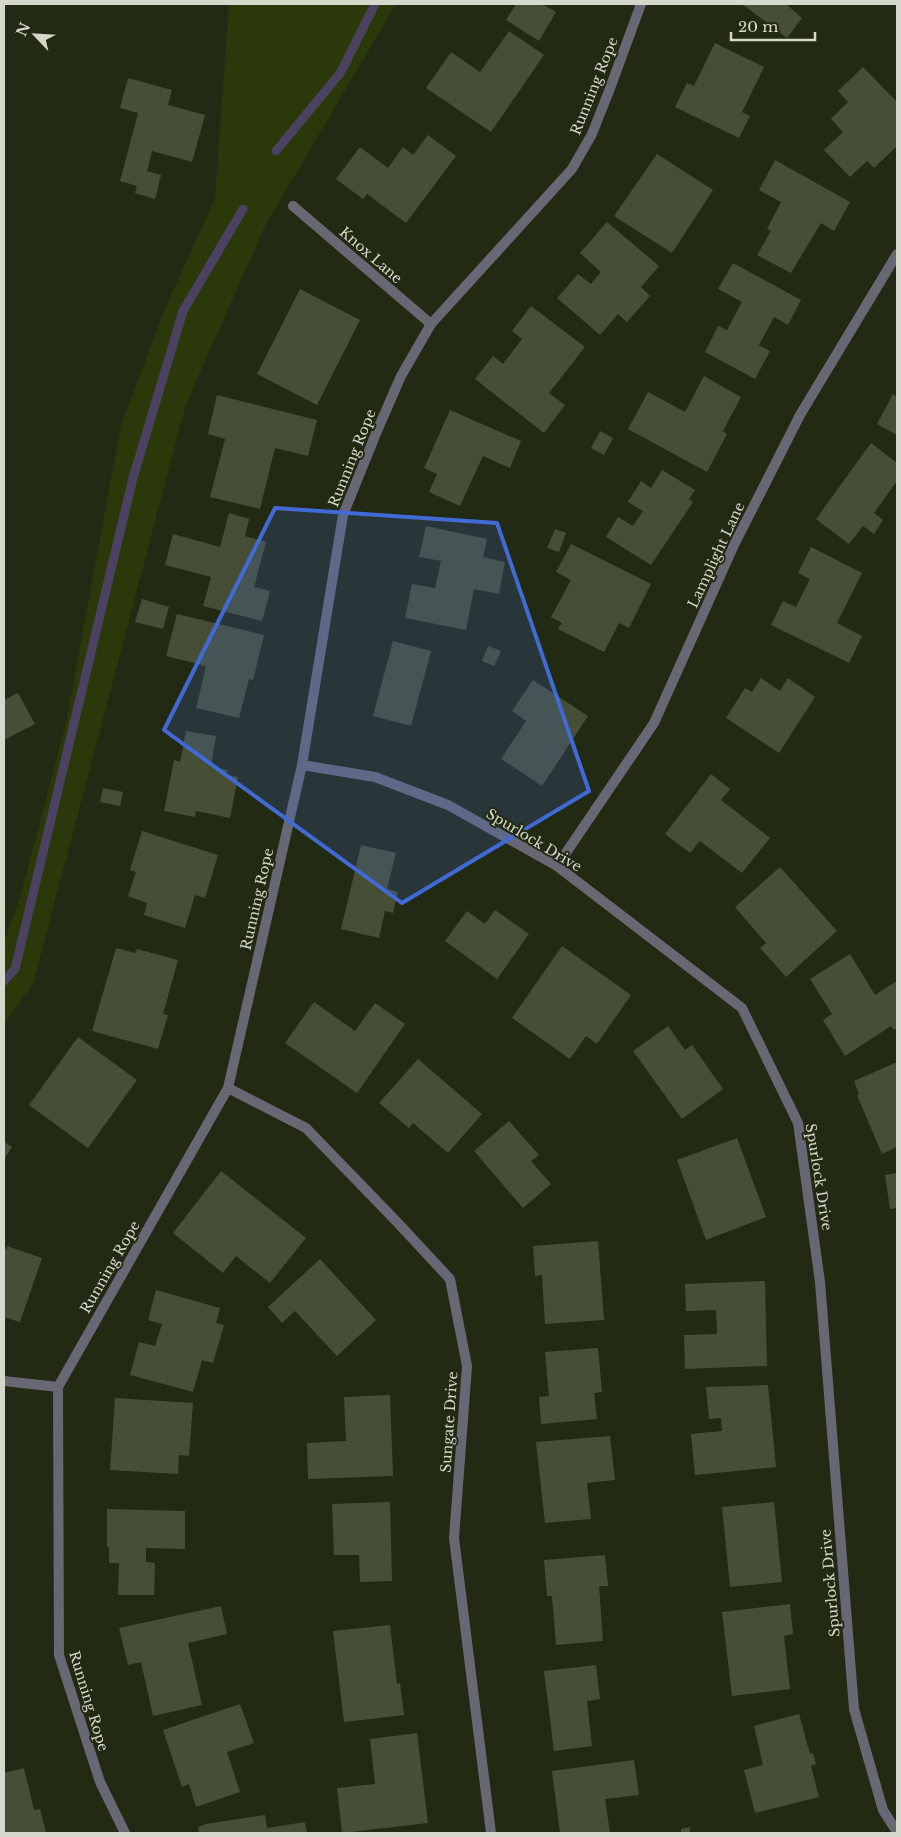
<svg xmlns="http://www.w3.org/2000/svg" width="901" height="1837" font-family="'Libre Baskerville',serif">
	<rect width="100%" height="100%" fill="#222a13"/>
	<polygon fill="#2b390a" points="229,4 396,4 266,224 186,404 33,984 4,1024 4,943 20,898 66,723 121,425 165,309 215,198"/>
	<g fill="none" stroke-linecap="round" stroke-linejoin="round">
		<g stroke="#4b4160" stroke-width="9">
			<polyline points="276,151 341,72 375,4"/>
			<polyline points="4,981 15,969 133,478 183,311 243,209"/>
		</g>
	</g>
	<g fill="#464f35">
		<polygon points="516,4 542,4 556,12 539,41 506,20"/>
		<polygon points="742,4 786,4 802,18 787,38"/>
		<polygon points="509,31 544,55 491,132 426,88 451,52 480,72"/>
		<polygon points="715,43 764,67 742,112 750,116 739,138 675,107 687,83 694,86"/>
		<polygon points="863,67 897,102 897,148 896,147 874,168 867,161 850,177 824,150 843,132 831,119 848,102 838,91"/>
		<polygon points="128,78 172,90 168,105 205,115 192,162 152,151 147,171 161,175 155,199 135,193 137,186 120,181 138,113 120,108"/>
		<polygon points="428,135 456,156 406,223 367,194 363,199 336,179 360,147 388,168 403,147 413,155"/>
		<polygon points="657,154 713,190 672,253 614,216"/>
		<polygon points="775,160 850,202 834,231 821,223 791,273 757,255 771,231 767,229 781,202 759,190"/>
		<polygon points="607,222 659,266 641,287 650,296 627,322 618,314 600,335 557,298 578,274 591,284 601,272 580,253"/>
		<polygon points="733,263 801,300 788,325 774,317 759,345 770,351 755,379 705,352 718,326 727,330 742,302 718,289"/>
		<polygon points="300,289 360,320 317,405 257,374"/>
		<polygon points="531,306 585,347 549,393 565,405 544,433 475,379 493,356 503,364 522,339 512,331"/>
		<polygon points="704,376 741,397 723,431 727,434 707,472 628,429 648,392 685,412"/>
		<polygon points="893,394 897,397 897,435 877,424"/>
		<polygon points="217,395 317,420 308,456 275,448 260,509 210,497 225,439 208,434"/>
		<polygon points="450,410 521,441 510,468 483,456 460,506 429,492 437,474 424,468"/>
		<polygon points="600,431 613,438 604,455 591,448"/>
		<polygon points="871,443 897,463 897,481 874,513 883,520 874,534 863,526 849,544 816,519"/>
		<polygon points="662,470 695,490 689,499 693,502 651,565 606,537 618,517 633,526 643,511 628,502 641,481 651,488"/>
		<polygon points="229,513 249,519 245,536 266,542 254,587 270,591 262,621 203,606 211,577 165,565 173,534 220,547"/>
		<polygon points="426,526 487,539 483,557 505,562 499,594 474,589 466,630 405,618 412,584 435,588 441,561 419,557"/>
		<polygon points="555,529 566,533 559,552 547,548"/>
		<polygon points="571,544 651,584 629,628 619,623 604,652 558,629 562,623 551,617 571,580 556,572"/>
		<polygon points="811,547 862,573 837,623 862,636 849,663 771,625 783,601 796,607 810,579 798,573"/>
		<polygon points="142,599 169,607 163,629 135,622"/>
		<polygon points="177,614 264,635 253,680 249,679 239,718 196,708 206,666 166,656"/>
		<polygon points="393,641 431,651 411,726 373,716"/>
		<polygon points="488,646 501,651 494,666 482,661"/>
		<polygon points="761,678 780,691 788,678 815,697 779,753 726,718 745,688 752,692"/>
		<polygon points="533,680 588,716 542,786 501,759 526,721 512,711"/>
		<polygon points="18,693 35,724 4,740 4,700"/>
		<polygon points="186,731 216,736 211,767 227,770 226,775 238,777 230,818 196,811 195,817 164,811 174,760 180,762"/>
		<polygon points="711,774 730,789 721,800 770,838 742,873 700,841 690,853 665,834"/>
		<polygon points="103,788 123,792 120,806 100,802"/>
		<polygon points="142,831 218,855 205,898 195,895 185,928 144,915 147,903 128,896 136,872 130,870"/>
		<polygon points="361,845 396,853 387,889 398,892 393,913 385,911 379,938 341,929"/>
		<polygon points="780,867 837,931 786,977 760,948 766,943 735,907"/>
		<polygon points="495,910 529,934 497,979 445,941 467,911 485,924"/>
		<polygon points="562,946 631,995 597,1044 586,1036 570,1059 512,1018"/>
		<polygon points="116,948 135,953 137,949 178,960 163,1014 168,1015 158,1049 92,1031"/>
		<polygon points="850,954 875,995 897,981 897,1028 894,1030 891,1026 845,1056 823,1020 832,1014 810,979"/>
		<polygon points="314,1002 355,1031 375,1003 405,1024 357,1093 285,1043"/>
		<polygon points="668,1026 685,1050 692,1045 723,1089 682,1119 633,1051"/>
		<polygon points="78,1037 137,1080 88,1148 29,1105"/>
		<polygon points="418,1059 482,1114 448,1153 413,1123 409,1128 379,1103"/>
		<polygon points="897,1062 897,1147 882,1154 857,1095 859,1094 854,1081"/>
		<polygon points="509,1121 539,1155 531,1161 551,1184 523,1208 474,1151"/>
		<polygon points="737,1138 766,1217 706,1240 677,1160"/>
		<polygon points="4,1142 12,1147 4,1159"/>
		<polygon points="221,1171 306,1238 270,1283 236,1256 223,1273 173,1233"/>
		<polygon points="897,1173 897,1208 890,1209 885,1175"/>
		<polygon points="598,1241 604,1320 545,1324 542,1275 535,1276 533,1246"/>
		<polygon points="7,1246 42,1258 20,1322 4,1317 4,1248 7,1249"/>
		<polygon points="320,1259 376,1320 337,1356 295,1311 282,1323 268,1307"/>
		<polygon points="765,1281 767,1366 685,1369 684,1335 717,1334 716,1310 686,1311 685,1284"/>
		<polygon points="156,1290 220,1308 216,1323 224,1325 213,1363 202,1360 193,1392 130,1375 139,1342 155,1346 162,1324 148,1320"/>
		<polygon points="598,1348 602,1392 594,1393 597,1419 541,1424 539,1397 549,1396 545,1352"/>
		<polygon points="768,1385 776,1467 695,1475 691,1434 722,1431 721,1418 709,1419 706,1387"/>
		<polygon points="390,1395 393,1476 308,1479 307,1443 346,1441 344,1397"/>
		<polygon points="115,1398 193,1403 189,1456 179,1455 178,1474 110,1470"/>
		<polygon points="610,1436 615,1480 587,1483 591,1519 545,1523 536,1442"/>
		<polygon points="390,1502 392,1581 360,1582 359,1555 334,1555 332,1504"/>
		<polygon points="774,1502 782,1582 730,1587 722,1507"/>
		<polygon points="107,1509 185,1511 185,1549 146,1548 146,1562 155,1563 154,1595 118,1595 119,1563 109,1563 109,1547 107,1547"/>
		<polygon points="605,1555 608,1586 599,1586 603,1641 556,1645 552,1596 547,1596 544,1560"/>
		<polygon points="790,1604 793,1634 784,1636 790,1689 732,1696 722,1612"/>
		<polygon points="221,1606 227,1634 188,1643 202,1705 153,1716 141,1662 128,1665 119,1628"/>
		<polygon points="390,1625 397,1684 400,1683 404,1715 344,1722 333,1631"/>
		<polygon points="596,1665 600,1699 587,1701 592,1746 554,1751 544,1671"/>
		<polygon points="240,1704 254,1743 227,1752 240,1792 196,1807 189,1784 182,1787 163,1730"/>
		<polygon points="799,1714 810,1754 813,1753 816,1764 811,1766 819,1797 755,1813 744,1770 763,1765 754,1726"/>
		<polygon points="417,1733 428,1823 342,1833 337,1788 375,1784 370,1739"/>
		<polygon points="634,1760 639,1795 605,1799 610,1833 560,1833 552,1771"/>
		<polygon points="24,1768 34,1810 40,1809 46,1833 4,1833 4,1773"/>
		<polygon points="265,1815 267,1828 305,1822 307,1833 199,1833 198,1827 206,1824"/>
		<polygon points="690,1827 690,1833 681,1833 681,1829"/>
	</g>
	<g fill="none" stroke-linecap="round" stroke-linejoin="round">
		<g stroke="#686874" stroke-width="10">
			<polyline points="293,206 431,324"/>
			<polyline points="302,765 375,777 448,805 557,866 742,1008 798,1123 820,1282 854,1709 883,1810 897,1832"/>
			<polyline points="557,866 654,723 734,545 800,415 897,254"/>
			<polyline points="228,1088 306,1128 397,1222 450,1279 467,1366 454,1538 491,1833"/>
			<polyline points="4,1381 58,1387"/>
			<polyline points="125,1833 100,1782 59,1655 58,1387 228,1088 302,765 343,515 377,431 401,376 431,324 572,169 592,134 609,91 641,4"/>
		</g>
	</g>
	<path fill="#426ad5" fill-opacity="0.2" stroke="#426ad5" stroke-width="4" stroke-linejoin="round" d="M275,508L497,523L589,791L402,903L164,730Z"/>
	<g text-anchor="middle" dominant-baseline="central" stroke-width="4" stroke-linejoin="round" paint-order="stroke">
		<g font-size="14" fill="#d4d9cb" stroke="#222a13">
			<text transform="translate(594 86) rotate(-68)">Running Rope</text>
			<text transform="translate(371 255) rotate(41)">Knox Lane</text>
			<text transform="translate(352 458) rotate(-68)">Running Rope</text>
			<text transform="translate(716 555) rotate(-65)">Lamplight Lane</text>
			<text transform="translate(534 840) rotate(31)">Spurlock Drive</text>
			<text transform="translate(257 899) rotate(-77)">Running Rope</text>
			<text transform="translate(819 1177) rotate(81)">Spurlock Drive</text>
			<text transform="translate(110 1267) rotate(-60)">Running Rope</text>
			<text transform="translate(449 1422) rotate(-86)">Sungate Drive</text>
			<text transform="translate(830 1583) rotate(-95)">Spurlock Drive</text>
			<text transform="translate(89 1701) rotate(73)">Running Rope</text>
		</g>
	</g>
	<rect width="901" height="1837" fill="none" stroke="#d4d9cb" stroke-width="10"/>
	<g transform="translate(35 35) rotate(295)" stroke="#222a13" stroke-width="4" paint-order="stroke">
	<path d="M0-4L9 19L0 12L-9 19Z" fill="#d4d9cb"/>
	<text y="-8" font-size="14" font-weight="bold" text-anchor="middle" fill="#d4d9cb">N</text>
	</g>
	<path d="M731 32v8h84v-8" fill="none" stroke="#d4d9cb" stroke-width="2.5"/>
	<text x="738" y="32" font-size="15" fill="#d4d9cb" stroke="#222a13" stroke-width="4" paint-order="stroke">20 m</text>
</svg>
